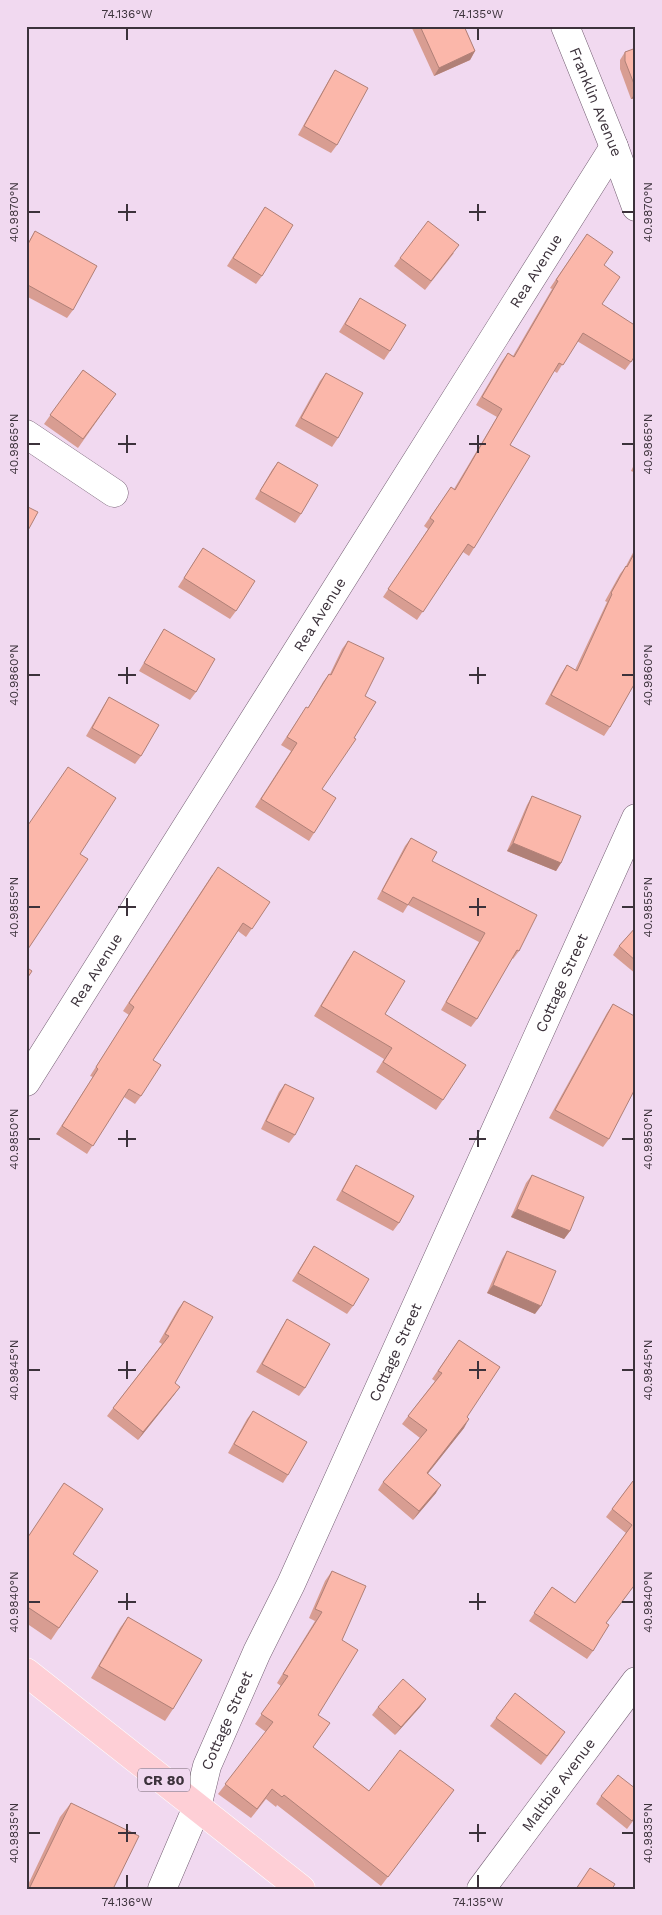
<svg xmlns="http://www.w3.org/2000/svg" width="662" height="1915" font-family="'Work Sans',sans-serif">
	<rect width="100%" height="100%" fill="#f1d9f0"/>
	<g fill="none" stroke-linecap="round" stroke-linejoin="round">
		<g stroke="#756074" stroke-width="29">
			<g id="minor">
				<polyline points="26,434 114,493"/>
				<path id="s1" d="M26,1082L614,147"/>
				<path id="s2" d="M162,1889L197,1807L207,1766L257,1652L291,1584L636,818"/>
				<path id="s3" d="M481,1889L636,1681"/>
			</g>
		</g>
		<g stroke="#756074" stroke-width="29">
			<g id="tertiary">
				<path id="s4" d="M565,26L614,147L636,207"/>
			</g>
		</g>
		<g stroke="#fff" stroke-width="29">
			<polyline id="primary" points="26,1672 301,1889"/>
		</g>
		<use href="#minor" stroke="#fff" stroke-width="28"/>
		<use href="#tertiary" stroke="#fff" stroke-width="28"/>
		<use href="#primary" stroke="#fecfd6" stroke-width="28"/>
	</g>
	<g fill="#d89d92">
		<polygon points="411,26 464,26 475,51 470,60 434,76"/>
		<polygon points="636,48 636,98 631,99 620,69 620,60 625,52"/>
		<polygon points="335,70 337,145 331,153 298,135 330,78"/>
		<polygon points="265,207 262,276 256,284 227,266"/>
		<polygon points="35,231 73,310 67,318 26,296 26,246"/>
		<polygon points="587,234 604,265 602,304 631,362 625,370 577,341 557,373 554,371 510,445 474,548 469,556 463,552 417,620 383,597 428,529 424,526 451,487 454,489 497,417 476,405 502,361 508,353 513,356 552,289 550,288"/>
		<polygon points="454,253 425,290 394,266 400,258"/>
		<polygon points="360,298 390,351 384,360 339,332"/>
		<polygon points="83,370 116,394 78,448 44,424"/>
		<polygon points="326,373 338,438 332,447 295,426 320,381"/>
		<polygon points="636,461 636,473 631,471"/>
		<polygon points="278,462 301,514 295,523 255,499 272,470"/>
		<polygon points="636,547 636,681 610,727 604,736 545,704 561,674 567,665 575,670 607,602 605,601 620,574 626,566"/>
		<polygon points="203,548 236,611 230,619 178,587"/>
		<polygon points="164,629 196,692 190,700 139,671"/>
		<polygon points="348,641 365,696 322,789 314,833 309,841 255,807 291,751 281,745 301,715 308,708 323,682 329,674 330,674 342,649"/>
		<polygon points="109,697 141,756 135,764 86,736 104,705"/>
		<polygon points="532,796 561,863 556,871 507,851 527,805"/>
		<polygon points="411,838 432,861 519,951 513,959 512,958 477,1019 471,1027 441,1010 479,942 408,905 403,913 377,899 405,846"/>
		<polygon points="212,875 270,902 246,937 238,931 153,1060 141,1096 135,1104 124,1097 87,1154 56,1134 93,1077 90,1076 129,1015 123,1011"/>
		<polygon points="636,927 636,974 613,955 619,946"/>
		<polygon points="354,951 385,1014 443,1100 436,1110 376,1072 384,1059 314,1016 347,961"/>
		<polygon points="613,1004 609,1139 603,1147 549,1118 607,1013"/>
		<polygon points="285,1084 295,1135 289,1143 261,1129 279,1092"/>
		<polygon points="356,1165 399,1223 393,1231 336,1200 351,1173"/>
		<polygon points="532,1175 570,1231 564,1239 511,1217 526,1183"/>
		<polygon points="636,1195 636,1201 633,1200"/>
		<polygon points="314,1246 353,1306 347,1314 292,1281"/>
		<polygon points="507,1251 535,1314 487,1293 502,1259"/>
		<polygon points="184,1301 174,1395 138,1440 107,1416 162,1344 159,1342 178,1309"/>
		<polygon points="287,1319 305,1388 299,1396 256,1372 282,1327"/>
		<polygon points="459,1340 467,1417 464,1428 428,1473 436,1493 413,1520 378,1490 383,1482 420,1438 402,1424 435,1381 432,1379"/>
		<polygon points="253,1411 288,1475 283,1483 228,1453 247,1419"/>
		<polygon points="633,1481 636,1583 606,1623 593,1651 587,1659 529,1621 552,1587 575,1603 626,1533 606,1517"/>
		<polygon points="26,1539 73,1554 98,1571 51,1640 26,1623"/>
		<polygon points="332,1571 342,1640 318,1715 313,1747 369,1791 454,1790 381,1886 277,1805 276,1807 266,1799 251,1818 218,1794 266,1732 255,1724 281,1686 277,1683 315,1621 309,1618 325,1581"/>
		<polygon points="128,1617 173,1709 165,1721 91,1678 120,1628"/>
		<polygon points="426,1699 420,1707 395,1735 372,1715 378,1707"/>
		<polygon points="496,1718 560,1740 541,1765 490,1726"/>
		<polygon points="601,1796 636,1817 627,1829 596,1804"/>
		<polygon points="71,1803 113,1889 26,1889 60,1817"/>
	</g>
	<g fill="#b08077">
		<polygon points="475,51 470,60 434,76 439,68"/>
		<polygon points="636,92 636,98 631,99"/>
		<polygon points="513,843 561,863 556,871 507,851"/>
		<polygon points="517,1209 570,1231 564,1239 511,1217"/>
		<polygon points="493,1285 541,1306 535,1314 487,1293"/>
		<polygon points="180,1387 174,1395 138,1440 143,1432"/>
		<polygon points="469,1419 464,1428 422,1481 427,1473"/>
		<polygon points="441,1485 436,1493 413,1520 419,1511"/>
		<polygon points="426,1699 420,1707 395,1735 401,1727"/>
	</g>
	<g fill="#fbb7aa" stroke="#b08077">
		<polygon points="420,26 464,26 475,51 439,68"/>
		<polygon points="636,48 636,89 625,61 625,52"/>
		<polygon points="335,70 368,88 337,145 304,126"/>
		<polygon points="265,207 293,225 262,276 233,258"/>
		<polygon points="428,221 459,245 431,281 400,258"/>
		<polygon points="35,231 97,266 73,310 26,284 26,248"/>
		<polygon points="587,234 613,252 604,265 620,277 602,304 636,326 636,354 631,362 583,333 563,365 559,363 510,445 530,456 474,548 468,544 423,612 388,589 434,521 430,518 451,487 455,490 502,409 482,397 508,353 514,357 558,281 556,280"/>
		<polygon points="360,298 406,325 390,351 345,324"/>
		<polygon points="83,370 116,394 83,439 50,415"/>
		<polygon points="326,373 363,393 338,438 301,418"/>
		<polygon points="278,462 318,485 301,514 260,491"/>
		<polygon points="26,506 38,512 26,534"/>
		<polygon points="203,548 255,581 236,611 184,578"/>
		<polygon points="636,550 636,681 610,727 551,695 567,665 577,671 612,594 611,593 626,566 627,567"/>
		<polygon points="164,629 215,659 196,692 144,663"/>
		<polygon points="348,641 384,658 365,696 376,702 354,738 356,739 322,789 336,798 314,833 261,799 297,743 287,737 306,707 308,708 329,674 331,675"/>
		<polygon points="109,697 159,725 141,756 92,728"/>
		<polygon points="68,767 116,798 80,854 88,859 26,952 26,828"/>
		<polygon points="532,796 581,816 561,863 513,843"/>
		<polygon points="411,838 437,852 432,861 537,915 519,951 517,950 477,1019 446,1002 485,933 413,897 408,905 382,891"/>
		<polygon points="218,867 270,902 252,929 243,923 153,1060 161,1065 141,1096 129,1089 93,1146 62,1126 98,1069 96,1067 134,1007 129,1003"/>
		<polygon points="636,927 636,961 619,946"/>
		<polygon points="354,951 405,981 385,1014 466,1065 443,1100 383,1062 392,1048 321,1006"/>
		<polygon points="26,967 32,971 26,980"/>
		<polygon points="613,1004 636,1017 636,1087 609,1139 555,1110"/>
		<polygon points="285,1084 314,1098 295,1135 266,1121"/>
		<polygon points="356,1165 414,1196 399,1223 342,1191"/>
		<polygon points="532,1175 584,1197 570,1231 517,1209"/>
		<polygon points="314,1246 369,1279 353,1306 298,1273"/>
		<polygon points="507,1251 556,1271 541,1306 493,1285"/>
		<polygon points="184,1301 213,1317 175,1383 180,1387 143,1432 113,1408 169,1336 165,1334"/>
		<polygon points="287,1319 330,1344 305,1388 262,1364"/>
		<polygon points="459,1340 500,1367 467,1417 469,1419 427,1473 441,1485 419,1511 383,1482 427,1430 408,1416 442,1373 438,1371"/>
		<polygon points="253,1411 307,1442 288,1475 234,1444"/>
		<polygon points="633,1481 636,1483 636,1583 606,1623 609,1625 593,1651 534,1613 552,1587 575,1603 632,1525 612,1509"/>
		<polygon points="64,1483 103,1509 73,1554 98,1571 59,1628 26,1606 26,1540"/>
		<polygon points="332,1571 366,1586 342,1640 358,1650 318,1715 330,1723 313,1747 369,1791 400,1750 454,1790 388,1877 284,1795 282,1797 272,1789 257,1809 225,1784 273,1722 261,1714 288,1676 283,1674 322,1612 315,1609"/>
		<polygon points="128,1617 202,1660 173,1709 99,1666"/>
		<polygon points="403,1679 426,1699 401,1727 378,1707"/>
		<polygon points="515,1693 565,1732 547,1756 496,1718"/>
		<polygon points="618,1775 636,1789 636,1816 632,1821 601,1796"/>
		<polygon points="71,1803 139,1836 113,1889 29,1889"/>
		<polygon points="590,1868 615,1884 612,1889 576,1889"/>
	</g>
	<path fill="none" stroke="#3c323b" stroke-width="2" d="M127,28V40M478,28V40M127,204V221M478,204V221M28,212H40M118,212H136M469,212H486M622,212H634M127,435V453M478,435V453M28,444H40M118,444H136M469,444H486M622,444H634M127,667V684M478,667V684M28,675H40M118,675H136M469,675H486M622,675H634M127,898V916M478,898V916M28,907H40M118,907H136M469,907H486M622,907H634M127,1130V1147M478,1130V1147M28,1139H40M118,1139H136M469,1139H486M622,1139H634M127,1361V1379M478,1361V1379M28,1370H40M118,1370H136M469,1370H486M622,1370H634M127,1593V1610M478,1593V1610M28,1602H40M118,1602H136M469,1602H486M622,1602H634M127,1824V1842M478,1824V1842M28,1833H40M118,1833H136M469,1833H486M622,1833H634M127,1875V1888M478,1875V1888"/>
	<g text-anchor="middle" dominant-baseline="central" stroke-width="4" stroke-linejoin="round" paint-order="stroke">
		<rect fill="#f1d9f0" stroke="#726471" stroke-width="1" x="138" y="1768.5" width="52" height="23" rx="4"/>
		<g font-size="14" font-weight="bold" fill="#3c323b">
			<text x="164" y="1780">CR 80</text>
		</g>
		<g font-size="15" fill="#3c323b" stroke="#f1d9f0">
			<text stroke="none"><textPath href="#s4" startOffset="82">Franklin Avenue</textPath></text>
			<text stroke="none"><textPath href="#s1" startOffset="958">Rea Avenue</textPath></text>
			<text stroke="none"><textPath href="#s1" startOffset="552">Rea Avenue</textPath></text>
			<text stroke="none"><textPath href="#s1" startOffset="132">Rea Avenue</textPath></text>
			<text stroke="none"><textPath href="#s2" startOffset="991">Cottage Street</textPath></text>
			<text stroke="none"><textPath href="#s2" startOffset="586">Cottage Street</textPath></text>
			<text stroke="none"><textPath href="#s2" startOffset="181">Cottage Street</textPath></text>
			<text stroke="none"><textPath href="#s3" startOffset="130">Maltbie Avenue</textPath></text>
		</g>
	</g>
	<rect width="662" height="1915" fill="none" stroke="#f1d9f0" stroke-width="55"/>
	<rect x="28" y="28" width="606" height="1860" fill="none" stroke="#3c323b" stroke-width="2"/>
	<g font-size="12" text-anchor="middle" fill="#3c323b">
		<text x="127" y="18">74.136°W</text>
		<text x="478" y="18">74.135°W</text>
		<text transform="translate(14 212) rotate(-90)" y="4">40.9870°N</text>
		<text transform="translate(648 212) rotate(-90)" y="4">40.9870°N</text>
		<text transform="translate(14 444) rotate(-90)" y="4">40.9865°N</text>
		<text transform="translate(648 444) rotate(-90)" y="4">40.9865°N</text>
		<text transform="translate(14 675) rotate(-90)" y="4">40.9860°N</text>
		<text transform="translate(648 675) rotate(-90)" y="4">40.9860°N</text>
		<text transform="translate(14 907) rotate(-90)" y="4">40.9855°N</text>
		<text transform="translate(648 907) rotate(-90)" y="4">40.9855°N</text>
		<text transform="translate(14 1139) rotate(-90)" y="4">40.9850°N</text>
		<text transform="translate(648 1139) rotate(-90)" y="4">40.9850°N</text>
		<text transform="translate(14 1370) rotate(-90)" y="4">40.9845°N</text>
		<text transform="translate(648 1370) rotate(-90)" y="4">40.9845°N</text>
		<text transform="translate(14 1602) rotate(-90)" y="4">40.9840°N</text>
		<text transform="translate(648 1602) rotate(-90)" y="4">40.9840°N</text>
		<text transform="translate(14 1833) rotate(-90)" y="4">40.9835°N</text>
		<text transform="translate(648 1833) rotate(-90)" y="4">40.9835°N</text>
		<text x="127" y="1906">74.136°W</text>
		<text x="478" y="1906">74.135°W</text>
	</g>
</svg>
